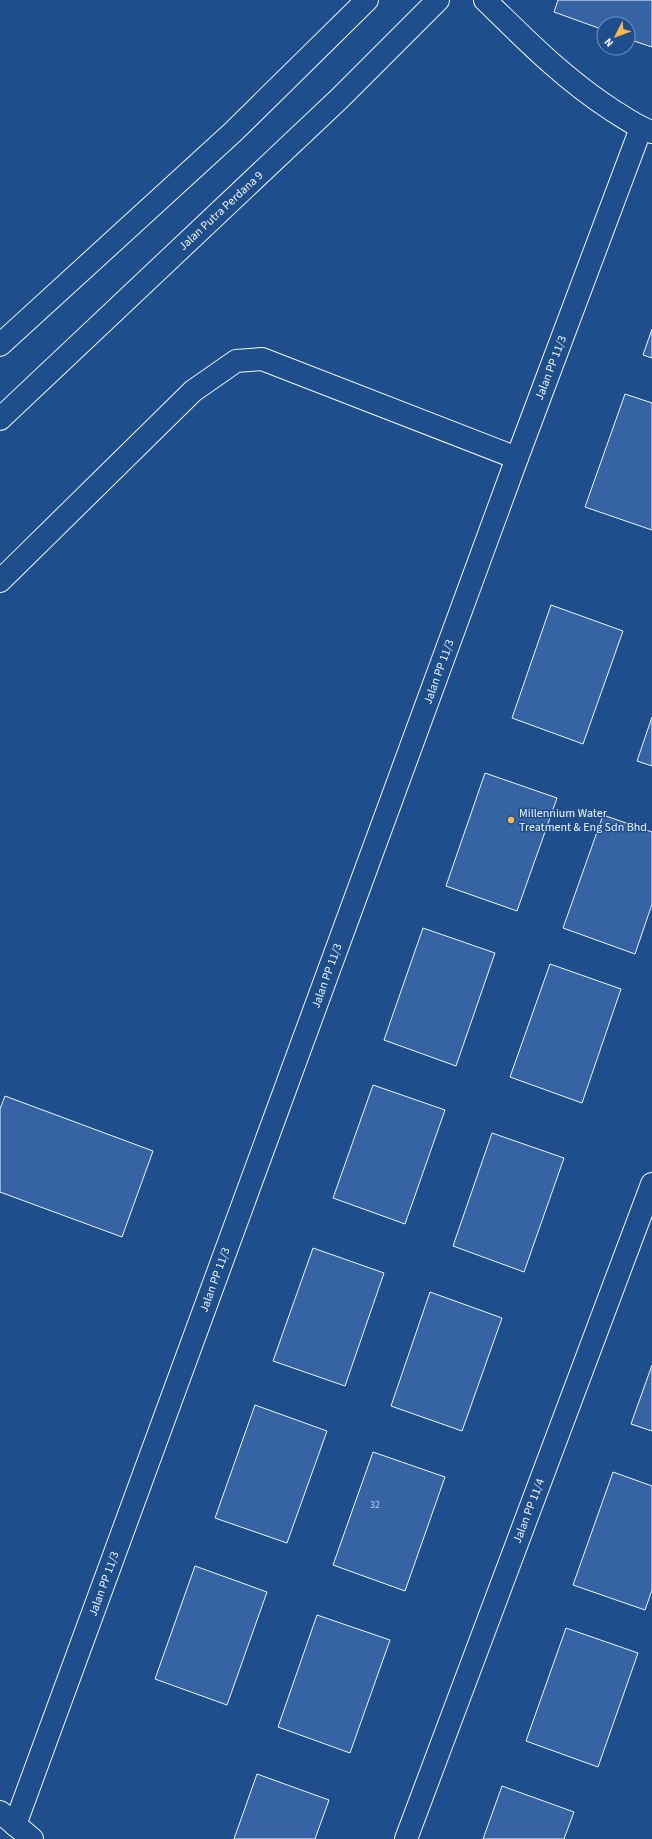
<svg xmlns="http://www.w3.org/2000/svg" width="652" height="1839" font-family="'Source Sans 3',sans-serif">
	<rect width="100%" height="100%" fill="#1f4e8c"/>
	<g fill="#3563a3" stroke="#f2f6ff">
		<polygon points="558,0 652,0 652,47 628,39 628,24 604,24 604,30 554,12"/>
		<polygon points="652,329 652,358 643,355"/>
		<polygon points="625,394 652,403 652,530 585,507"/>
		<polygon points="551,605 623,631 583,744 512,718"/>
		<polygon points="652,717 652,766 637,761"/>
		<polygon points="485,773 557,798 517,911 446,886"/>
		<polygon points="603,815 652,832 652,904 635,954 563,928"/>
		<polygon points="423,928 495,953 456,1066 384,1040"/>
		<polygon points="550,964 621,989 582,1103 510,1077"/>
		<polygon points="373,1085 445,1110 405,1224 333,1198"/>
		<polygon points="5,1096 153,1151 122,1237 0,1192 0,1109"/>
		<polygon points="492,1133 564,1158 524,1272 453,1246"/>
		<polygon points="313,1248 384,1273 345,1386 273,1361"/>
		<polygon points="430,1292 502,1318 462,1431 391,1406"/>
		<polygon points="652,1365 652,1431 631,1424"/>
		<polygon points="255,1405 327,1431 287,1543 215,1518"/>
		<polygon points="373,1452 445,1477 405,1591 333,1565"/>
		<polygon points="613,1472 652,1486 652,1590 645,1610 573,1585"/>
		<polygon points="195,1566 267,1592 227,1705 155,1679"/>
		<polygon points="317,1615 390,1640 350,1753 278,1727"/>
		<polygon points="566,1628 638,1653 598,1767 526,1741"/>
		<polygon points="257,1774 329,1800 315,1839 234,1839"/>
		<polygon points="502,1786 574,1812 564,1839 483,1839"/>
	</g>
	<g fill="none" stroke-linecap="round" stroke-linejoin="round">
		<g stroke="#f2f6ff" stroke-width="24">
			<g id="minor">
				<path d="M485,0C526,40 564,79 612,110C625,118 637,127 652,132"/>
				<polyline points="0,581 193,391 236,361 262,359 517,458"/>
				<polyline points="0,1812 32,1839"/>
				<polyline points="15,1825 517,458 641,128"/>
				<polyline points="406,1839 652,1184"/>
			</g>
		</g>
		<g stroke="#f2f6ff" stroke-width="24">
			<g id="tertiary">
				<polyline points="0,345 233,132 367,0"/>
				<polyline points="0,419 340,98 438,0"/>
			</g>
		</g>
		<use href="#minor" stroke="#1f4e8c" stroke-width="22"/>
		<use href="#tertiary" stroke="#1f4e8c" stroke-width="22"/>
	</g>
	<circle fill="#ffb74d" stroke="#1f4e8c" stroke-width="1.5" cx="511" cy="820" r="4"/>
	<g text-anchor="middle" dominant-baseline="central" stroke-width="3" stroke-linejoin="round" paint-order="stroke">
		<g font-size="10" fill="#c3d1e8">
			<text x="375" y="1505">32</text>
		</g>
		<g font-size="12" fill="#f2f6ff" stroke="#1f4e8c">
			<text transform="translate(221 211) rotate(-43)">Jalan Putra Perdana 9</text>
			<text transform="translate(551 368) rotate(-69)">Jalan PP 11/3</text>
			<text transform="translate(439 672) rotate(-70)">Jalan PP 11/3</text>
			<text transform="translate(327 976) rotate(-70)">Jalan PP 11/3</text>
			<text transform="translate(215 1280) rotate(-70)">Jalan PP 11/3</text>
			<text transform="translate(529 1511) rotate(-69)">Jalan PP 11/4</text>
			<text transform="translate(104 1584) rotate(-70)">Jalan PP 11/3</text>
		</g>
		<g font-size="12" fill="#f2f6ff" stroke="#1f4e8c" text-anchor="start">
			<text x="519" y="813">Millennium Water<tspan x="519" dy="14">Treatment &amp; Eng Sdn Bhd</tspan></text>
		</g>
	</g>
	<g transform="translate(616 36) rotate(228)"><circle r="19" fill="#1f4e8c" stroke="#7391ba"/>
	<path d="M0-3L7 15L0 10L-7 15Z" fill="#ffb74d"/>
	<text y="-6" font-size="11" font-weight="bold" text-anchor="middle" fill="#f2f6ff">N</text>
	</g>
</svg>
